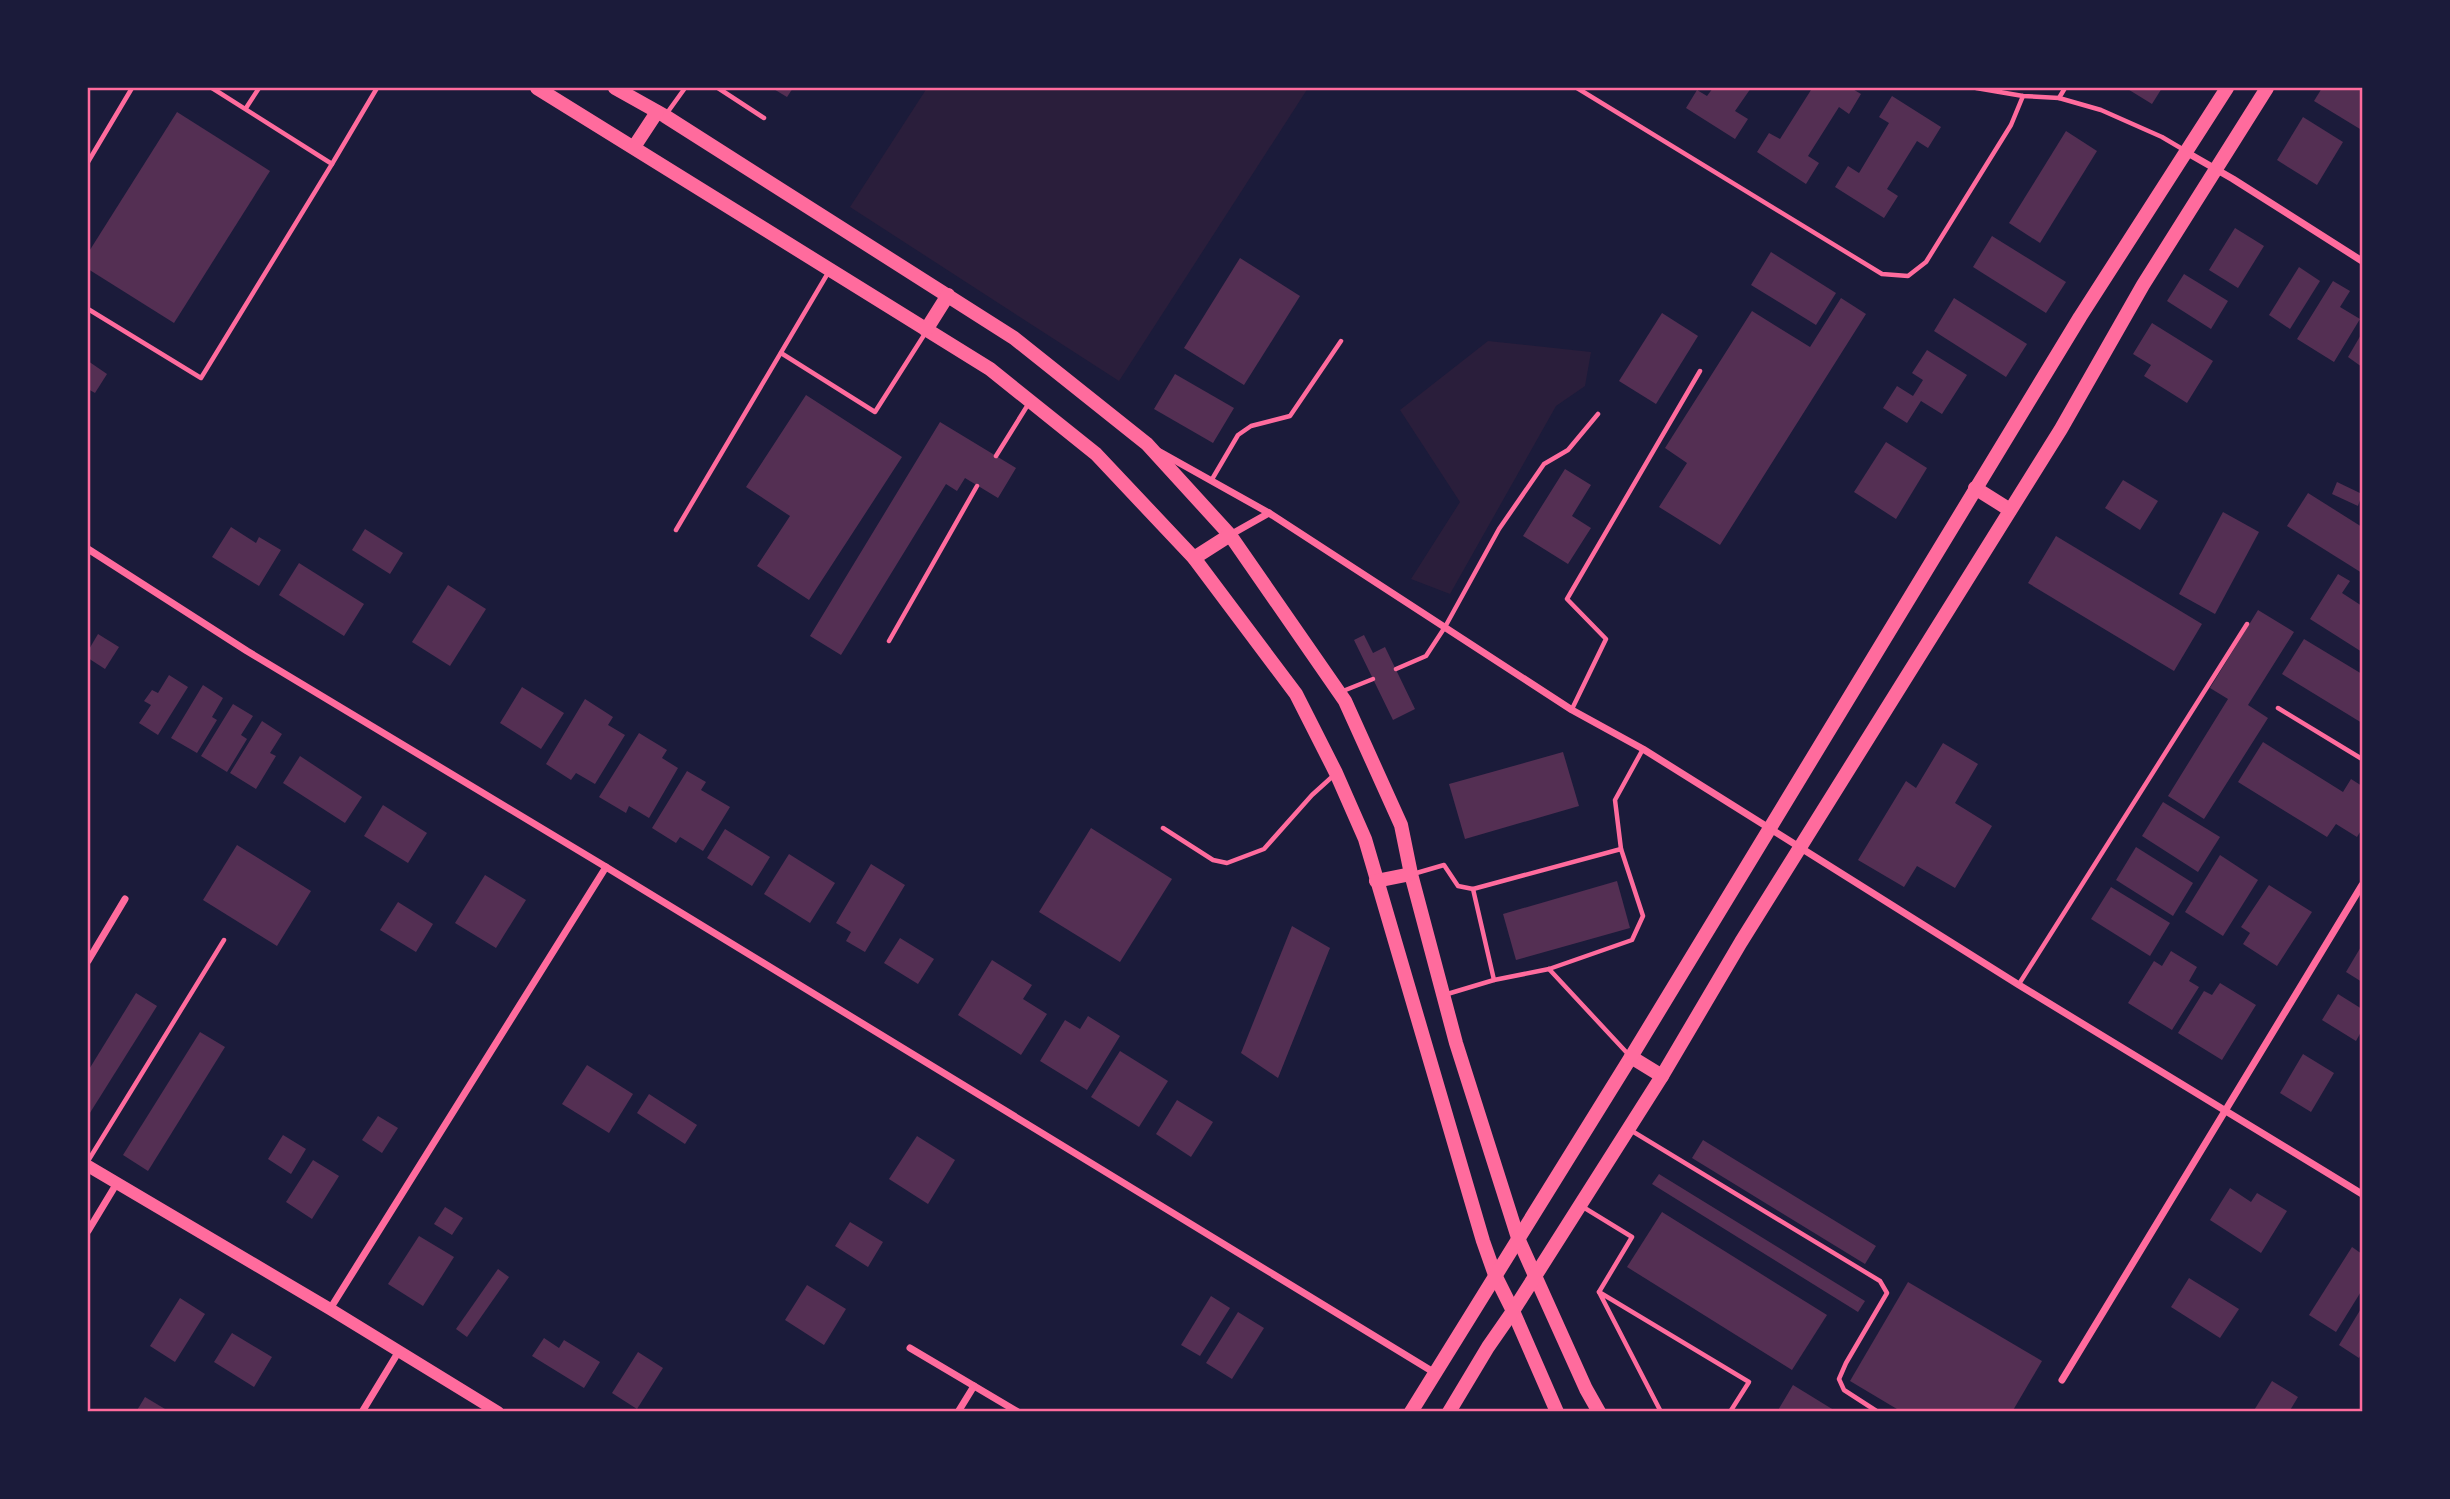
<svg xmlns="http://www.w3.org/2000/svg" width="2450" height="1499" font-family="'PT Serif',serif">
	<rect width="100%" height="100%" fill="#1b1b3a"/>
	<g fill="#2a1e3b">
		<polygon points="927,88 1308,88 1119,381 850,207"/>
		<polygon points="1488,341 1591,352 1585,386 1556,406 1450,594 1411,579 1460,502 1400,410"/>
	</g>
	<g fill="#542f53">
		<polygon points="772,88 793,88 787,97"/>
		<polygon points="1713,88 1751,88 1735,111 1748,119 1735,139 1686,108 1697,90 1707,96"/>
		<polygon points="1806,88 1851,88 1861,94 1849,114 1839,107 1808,156 1819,163 1806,184 1757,152 1769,133 1780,139 1811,90"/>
		<polygon points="2126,88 2162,88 2152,104"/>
		<polygon points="2322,88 2362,88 2362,125 2360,129 2314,101"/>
		<polygon points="1892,96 1941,127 1928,148 1917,141 1887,189 1898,196 1884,218 1835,187 1848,166 1859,173 1889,123 1879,117"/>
		<polygon points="177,112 270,171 174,323 88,269 88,253"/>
		<polygon points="2303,117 2343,142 2317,185 2277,160"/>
		<polygon points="2066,131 2097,151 2040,243 2009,223"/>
		<polygon points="2235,228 2264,246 2238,288 2209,270"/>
		<polygon points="1992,236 2066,282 2046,313 1973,267"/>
		<polygon points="1771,252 1836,293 1816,325 1751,285"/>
		<polygon points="1240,258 1300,296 1244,385 1184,348"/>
		<polygon points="2299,267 2320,281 2290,329 2269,315"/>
		<polygon points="2184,274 2228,301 2211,329 2167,301"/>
		<polygon points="2333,281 2350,291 2340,307 2360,319 2334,362 2297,339"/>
		<polygon points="1841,298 1866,314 1720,545 1659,507 1687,463 1665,448 1752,311 1810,347"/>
		<polygon points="1954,298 2027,344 2006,377 1934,331"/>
		<polygon points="1662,313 1698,336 1656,404 1619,381"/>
		<polygon points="2152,323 2213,361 2187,403 2144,376 2151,365 2133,354"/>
		<polygon points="2362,333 2362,367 2348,357"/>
		<polygon points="1927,350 1967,375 1942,414 1921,401 1907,423 1883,408 1897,386 1913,396 1923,380 1912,373"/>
		<polygon points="88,361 107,374 95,393 88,389"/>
		<polygon points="1175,374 1234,408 1213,443 1154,409"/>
		<polygon points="806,395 902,457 809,600 757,566 790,516 746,487"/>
		<polygon points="940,422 1016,468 998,498 965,478 957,491 946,484 841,655 810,636"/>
		<polygon points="1886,442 1927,468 1896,519 1854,492"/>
		<polygon points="1565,469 1591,485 1572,516 1591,528 1568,564 1523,536"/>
		<polygon points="2123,480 2158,501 2140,530 2105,508"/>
		<polygon points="2337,482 2362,494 2358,506 2332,494"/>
		<polygon points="2308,493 2362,527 2362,573 2287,526"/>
		<polygon points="2223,512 2259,532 2215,614 2179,594"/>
		<polygon points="231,527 256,543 259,537 281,550 259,586 212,557"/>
		<polygon points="365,529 403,553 390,574 352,550"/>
		<polygon points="2056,536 2202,624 2174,671 2028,583"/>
		<polygon points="299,563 364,604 344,636 279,595"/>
		<polygon points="2338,574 2350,581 2342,593 2362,606 2362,652 2310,619"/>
		<polygon points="448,585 486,609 450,666 412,642"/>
		<polygon points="2258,610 2294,632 2248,705 2268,718 2204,819 2168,796 2228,699 2210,688"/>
		<polygon points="98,634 119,647 105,669 88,658 88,651"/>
		<polygon points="1364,635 1373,653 1385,647 1415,709 1393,720 1354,640"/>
		<polygon points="2304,639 2362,674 2362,723 2282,674"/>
		<polygon points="169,675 188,687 158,735 139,723 151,705 144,701 152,690 158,693"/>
		<polygon points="203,685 223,698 212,717 217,720 197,753 171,738"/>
		<polygon points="522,687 564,713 541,749 500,723"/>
		<polygon points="585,699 613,717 608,725 625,735 595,784 576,773 571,780 546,764"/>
		<polygon points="233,704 253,716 241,735 247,739 227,772 201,756"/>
		<polygon points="262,721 282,734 270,753 276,756 256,789 230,773"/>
		<polygon points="639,733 667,750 662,758 678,768 649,818 629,806 626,813 599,797"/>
		<polygon points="2263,742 2343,792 2351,779 2362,786 2362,829 2357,837 2336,824 2327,837 2238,782"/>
		<polygon points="1943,743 1978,764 1955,803 1992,826 1955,888 1917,866 1904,887 1858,860 1906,781 1916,788"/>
		<polygon points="1563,752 1579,806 1465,839 1449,784"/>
		<polygon points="300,756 362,797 345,823 283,783"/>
		<polygon points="687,771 706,782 701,790 730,807 703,851 680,837 676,843 652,828"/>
		<polygon points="2163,802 2220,837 2198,872 2142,836"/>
		<polygon points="383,805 427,833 408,863 364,836"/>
		<polygon points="1091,828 1172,879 1120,962 1039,912"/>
		<polygon points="725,829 770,857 752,886 707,858"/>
		<polygon points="237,845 311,891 277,946 203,900"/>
		<polygon points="2136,847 2193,883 2173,916 2116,880"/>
		<polygon points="789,854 835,883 810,923 764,894"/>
		<polygon points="2220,855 2258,880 2223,936 2185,912"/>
		<polygon points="871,864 905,885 865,952 846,941 851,932 836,923"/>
		<polygon points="485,875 526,900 496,948 455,923"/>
		<polygon points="1617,881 1630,928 1516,960 1503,914"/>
		<polygon points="2269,885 2312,912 2277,966 2243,944 2250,933 2241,927"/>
		<polygon points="2111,887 2170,923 2150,956 2091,919"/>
		<polygon points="398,902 433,924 416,952 380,930"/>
		<polygon points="1292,926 1330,948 1278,1078 1241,1053"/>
		<polygon points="900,938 934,959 918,984 884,963"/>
		<polygon points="2362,945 2362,982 2346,972"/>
		<polygon points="2171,951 2197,967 2189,981 2199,987 2172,1030 2128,1003 2154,961 2162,966"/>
		<polygon points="992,960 1032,985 1023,999 1047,1014 1021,1055 958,1015"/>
		<polygon points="2220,983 2256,1005 2222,1060 2178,1033 2204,991 2212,995"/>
		<polygon points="136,993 157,1006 88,1116 88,1071"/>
		<polygon points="2338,994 2362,1009 2362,1030 2356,1041 2322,1020"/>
		<polygon points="1088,1016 1120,1036 1087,1090 1040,1061 1065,1020 1080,1029"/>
		<polygon points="200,1032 225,1047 148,1171 123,1155"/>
		<polygon points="1120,1051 1168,1081 1139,1127 1091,1097"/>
		<polygon points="2303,1054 2334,1073 2311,1112 2280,1093"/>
		<polygon points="587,1065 633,1094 609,1133 562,1104"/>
		<polygon points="649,1094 697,1125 685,1144 637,1113"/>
		<polygon points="1177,1100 1213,1122 1191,1157 1156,1134"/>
		<polygon points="378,1116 398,1128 382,1153 362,1140"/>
		<polygon points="283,1135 306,1149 291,1174 268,1159"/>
		<polygon points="917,1136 955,1160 928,1204 889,1179"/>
		<polygon points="1703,1140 1876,1246 1865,1264 1692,1158"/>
		<polygon points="313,1160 339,1176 312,1219 286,1202"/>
		<polygon points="1659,1174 1865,1301 1858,1312 1652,1184"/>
		<polygon points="2230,1188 2251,1202 2257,1193 2287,1211 2261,1253 2210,1220"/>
		<polygon points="445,1207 463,1218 452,1235 434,1224"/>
		<polygon points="1662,1212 1827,1315 1792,1370 1627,1267"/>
		<polygon points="850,1222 883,1242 868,1267 835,1246"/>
		<polygon points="419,1236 454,1257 423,1306 388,1284"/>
		<polygon points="2352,1247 2362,1254 2362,1290 2336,1332 2309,1315"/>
		<polygon points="498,1269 509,1277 467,1337 456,1329"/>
		<polygon points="2189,1278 2239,1309 2220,1338 2171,1307"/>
		<polygon points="1908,1282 2042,1361 2012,1412 1902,1412 1850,1381"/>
		<polygon points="807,1285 846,1309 824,1345 785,1320"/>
		<polygon points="1211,1296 1230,1308 1200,1356 1181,1345"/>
		<polygon points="180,1298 205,1314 175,1362 150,1346"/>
		<polygon points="2362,1307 2362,1352 2359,1358 2339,1345"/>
		<polygon points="1238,1312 1264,1328 1232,1379 1206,1363"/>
		<polygon points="232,1333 272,1357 254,1387 214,1362"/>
		<polygon points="544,1338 559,1348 564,1340 600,1362 584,1388 532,1356"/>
		<polygon points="638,1352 663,1368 637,1409 612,1393"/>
		<polygon points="2272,1381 2298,1397 2289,1412 2253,1412"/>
		<polygon points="1793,1385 1837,1412 1777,1412"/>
		<polygon points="145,1397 165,1409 164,1412 136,1412"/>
	</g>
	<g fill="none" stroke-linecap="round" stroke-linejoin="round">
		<g stroke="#ff6b9d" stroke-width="4.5">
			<polyline points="718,88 764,118"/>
			<polyline points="1577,88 1882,274 1908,276 1926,262 2011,125 2023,96"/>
			<polyline points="1976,88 2023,96 2059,98 2101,110 2162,137 2184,150"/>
			<polyline points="2059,98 2065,88"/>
			<polyline points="246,108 259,88"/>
			<polyline points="667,113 685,88"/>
			<polyline points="88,162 132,88"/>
			<polyline points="332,164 377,88"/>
			<polyline points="88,309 201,378 332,164 212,88"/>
			<polyline points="781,353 875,412 926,332"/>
			<polyline points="996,456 1029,403"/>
			<polyline points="1211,481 1238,435 1251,426 1290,416 1341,341"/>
			<polyline points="676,530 828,273"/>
			<polyline points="889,641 977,486"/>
			<polyline points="1396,669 1426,656 1445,627 1499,529 1544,464 1568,450 1598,414"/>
			<polyline points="1343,691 1373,679"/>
			<polyline points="2278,708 2362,759"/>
			<polyline points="1572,709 1606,639 1567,599 1700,371"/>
			<polyline points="1163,828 1213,860 1227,863 1264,849 1312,795 1333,776"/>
			<polyline points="1621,849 1615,800 1643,749"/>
			<polyline points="1413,874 1444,865 1458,886 1473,889 1621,849 1643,916 1632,940 1549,969 1494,980 1444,995"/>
			<polyline points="1473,889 1494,980"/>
			<polyline points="1549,969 1628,1054"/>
			<polyline points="2019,984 2247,624"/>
			<polyline points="1632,1131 1880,1281 1887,1293 1846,1363 1839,1379 1844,1390 1878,1412"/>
			<polyline points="88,1161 224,940"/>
			<polyline points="1583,1207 1632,1237 1599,1292"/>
			<polyline points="1661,1412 1599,1292 1749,1382 1730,1412"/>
		</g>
		<g stroke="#ff6b9d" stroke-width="7">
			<polyline points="2186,152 2233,179 2362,261"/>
			<polyline points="1160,452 1269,513 1572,710 1643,749 2019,985 2362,1194"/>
			<polyline points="1230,535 1269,513"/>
			<polyline points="88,549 247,651 606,867 1435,1373"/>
			<polyline points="88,961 125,899"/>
			<polyline points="88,1231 117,1183"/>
			<polyline points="330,1309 606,867"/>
			<polyline points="910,1348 1018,1412"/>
			<polyline points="2062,1380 2362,885"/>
			<polyline points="362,1412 399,1351"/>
			<polyline points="958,1412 974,1386"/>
		</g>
		<polyline stroke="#ff6b9d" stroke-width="12" points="88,1166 330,1309 498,1412"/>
		<g stroke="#ff6b9d" stroke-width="14">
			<polyline points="537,88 990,369 1096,454 1194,558 1296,694 1336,773 1365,839 1483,1241 1495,1275 1513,1311 1557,1412"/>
			<polyline points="615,88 665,116 1014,338 1147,444 1230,535 1345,701 1401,825 1411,874 1456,1043 1518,1238 1586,1389 1599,1412"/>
			<polyline points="634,147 657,112"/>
			<polyline points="926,330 948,295"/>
			<polyline points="1975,488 2010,510"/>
			<polyline points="1194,558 1230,535"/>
			<polyline points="1376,881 1411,874"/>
			<polyline points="1631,1057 1662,1076"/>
			<polyline points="1411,1412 1631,1057 2080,317 2227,88"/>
			<polyline points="1449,1412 1488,1347 1513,1311 1662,1076 1741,942 2061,429 2143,285 2267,88"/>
		</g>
	</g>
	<rect width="2450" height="1499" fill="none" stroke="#1b1b3a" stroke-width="178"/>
	<rect x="89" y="89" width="2272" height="1321" fill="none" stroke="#ff6b9d" stroke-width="2.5"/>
</svg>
